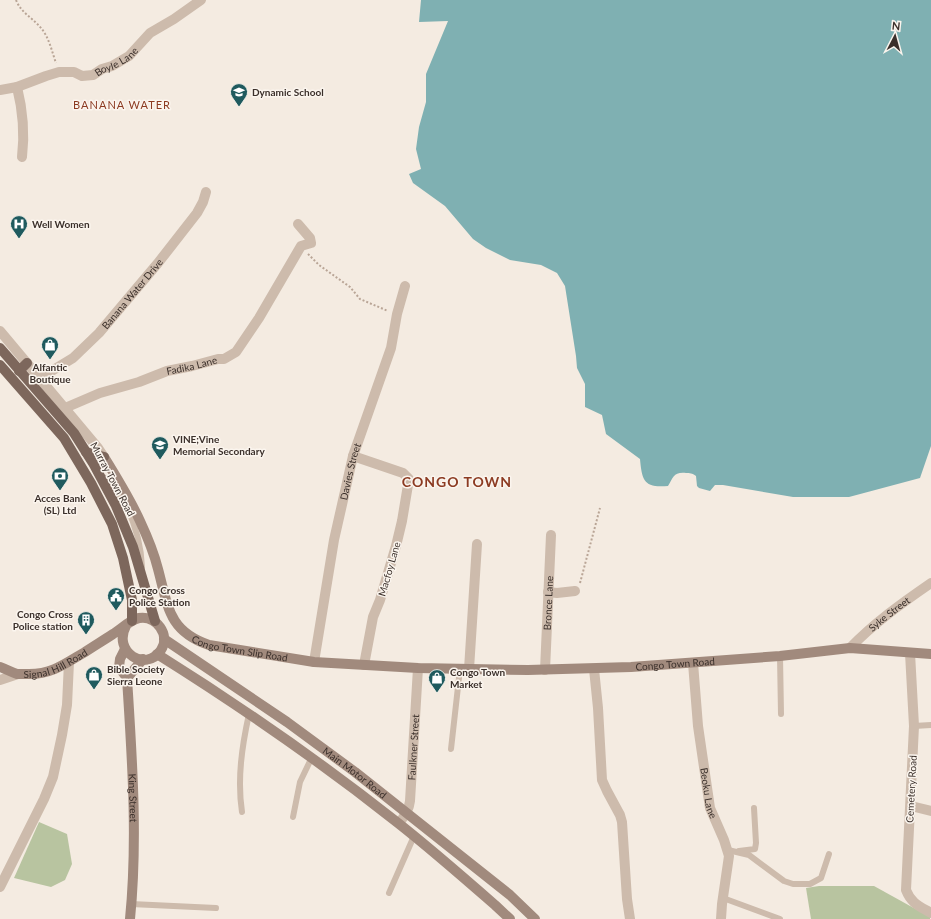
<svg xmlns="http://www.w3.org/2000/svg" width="931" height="919" font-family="Lato,sans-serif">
	<rect width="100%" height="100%" fill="#f4ebe1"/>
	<g fill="#b8c4a0">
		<polygon points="39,822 67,834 72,864 65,880 51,887 14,878"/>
		<polygon points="819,886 874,886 930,917 930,919 811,919 806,888"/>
	</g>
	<path fill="#7fb0b2" d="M421,0H931V446L920,478L849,497H793L723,485H715L710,491L699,488L697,486L696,476C692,473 690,473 686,473C673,472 674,477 668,486C644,488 642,481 640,459L606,434L602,415L585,407V384L577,368L576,356L565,286L557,273L541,265L510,260L486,248L473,239L445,206L413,183L409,174L421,169L416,149L419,127L426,102V74L448,21L419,22Z"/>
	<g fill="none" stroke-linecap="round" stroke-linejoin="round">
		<g stroke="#b9a596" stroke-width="2" stroke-dasharray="2 2" stroke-linecap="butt">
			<path d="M16,0C21,13 33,18 41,28C49,37 52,52 56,63"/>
			<polyline points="308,254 319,265 350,287 360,299 388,311"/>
			<polyline points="580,583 600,508"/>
		</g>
		<g stroke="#cdbbac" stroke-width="6">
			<path d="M105,478C111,485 118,492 123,500C134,520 141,545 142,567"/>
			<polyline points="780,656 781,714"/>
			<polyline points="914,726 931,725"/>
			<polyline points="451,749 460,669"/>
			<path d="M242,812C237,779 242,746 249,714"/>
			<polyline points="293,817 300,782 312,757"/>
			<polyline points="728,850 749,855 784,881 793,884 810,884 821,878 829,854"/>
			<polyline points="739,851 755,849 756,843 754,808"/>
			<polyline points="389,893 414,836"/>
			<polyline points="723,898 780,919"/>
			<polyline points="131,904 216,908"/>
		</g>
		<g stroke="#cdbbac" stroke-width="10">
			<path d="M17,87C23,111 25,132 22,157"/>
			<path id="s1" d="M0,90L17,87L46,76L59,72H74L82,76L93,75L102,69L112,66L129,56L150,33L174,19L201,0"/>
			<path id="s2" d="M40,378L73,358L99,333L158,263L197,213L203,202L206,192"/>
			<path id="s3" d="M65,408L100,393L139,382L167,371L192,366L218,359H224L236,352L259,318L301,246L311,243L310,238L298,224"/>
			<polyline points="353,456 403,473 409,479 402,521 396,546 380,600 373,617 364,665"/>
			<polyline points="548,592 557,593 575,591"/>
			<path id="s4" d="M850,648C874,623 902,603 931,583"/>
			<path d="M910,653L914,726L906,890C911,903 919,906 931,913"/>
			<path id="s5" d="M314,662L334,540L353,456L391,348L397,314L405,286"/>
			<path id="s6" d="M693,663L698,726L710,808L724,840L729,856L722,904L721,919"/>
			<polyline points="469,669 477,544"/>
			<polyline points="594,669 598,708 602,780 607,791 620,815 622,822 627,899 630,919"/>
			<path id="s7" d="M545,670L551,535"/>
			<polyline points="0,680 18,674"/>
			<polyline points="911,806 931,811"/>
			<path id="s8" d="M399,823C405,816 409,810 410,801L418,668"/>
			<polyline points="0,887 44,799 53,777 62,735 67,705 69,662"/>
		</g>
		<polyline stroke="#cdbbac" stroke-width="10" points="0,331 98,448 104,457"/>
		<g stroke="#a18a7d" stroke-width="10">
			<path id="s9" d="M104,457C117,478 130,499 140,521C147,536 154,553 158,569C168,606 168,631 209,645L314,662L418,668L528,670L631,667L780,656L850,648L931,654"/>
			<path id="s10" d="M164,639L287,722L355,772L510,895L535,919"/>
			<path id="s11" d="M125,649L120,659L119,667L127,678C132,758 138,838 130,919"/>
			<path d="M157,654C240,706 321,762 398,823C431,849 463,877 495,905L510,919"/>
			<path id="s12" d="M0,667C6,669 11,672 17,674C21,674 25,674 29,674C53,674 66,663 85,652C94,646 104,640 113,634C121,629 130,620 139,618C156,615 171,635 161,650C146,673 112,652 126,626"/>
			<polyline points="127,678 143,659"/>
		</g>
		<g stroke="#7d675c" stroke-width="10">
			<polyline points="0,348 74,433 93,463 116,506 133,547 155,621"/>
			<polyline points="0,365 64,438 91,483 112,524 123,558 132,600 132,621"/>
			<polyline points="19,371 27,363"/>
			<polyline points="86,452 104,457"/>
		</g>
	</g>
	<defs>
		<g id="school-pin" transform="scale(0.9)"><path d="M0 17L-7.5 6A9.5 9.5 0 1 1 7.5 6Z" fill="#1f5a5e" stroke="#fbf5ee"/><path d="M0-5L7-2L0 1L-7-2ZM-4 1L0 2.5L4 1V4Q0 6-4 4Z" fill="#fff"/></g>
		<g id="hospital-pin" transform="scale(0.9)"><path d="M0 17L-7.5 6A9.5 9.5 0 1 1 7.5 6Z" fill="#1f5a5e" stroke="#fbf5ee"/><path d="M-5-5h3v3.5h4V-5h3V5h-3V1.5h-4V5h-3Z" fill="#fff"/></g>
		<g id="shop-pin" transform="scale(0.9)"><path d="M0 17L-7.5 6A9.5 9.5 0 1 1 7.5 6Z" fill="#1f5a5e" stroke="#fbf5ee"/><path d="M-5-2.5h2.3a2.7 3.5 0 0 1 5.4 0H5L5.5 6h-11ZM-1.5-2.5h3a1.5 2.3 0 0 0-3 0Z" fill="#fff"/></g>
		<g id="bank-pin" transform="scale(0.9)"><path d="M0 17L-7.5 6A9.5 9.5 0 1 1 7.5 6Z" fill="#1f5a5e" stroke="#fbf5ee"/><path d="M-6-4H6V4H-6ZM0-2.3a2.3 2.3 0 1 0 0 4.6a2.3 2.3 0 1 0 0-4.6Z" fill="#fff"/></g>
		<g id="civic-pin" transform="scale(0.9)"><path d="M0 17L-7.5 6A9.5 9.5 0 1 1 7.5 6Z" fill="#1f5a5e" stroke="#fbf5ee"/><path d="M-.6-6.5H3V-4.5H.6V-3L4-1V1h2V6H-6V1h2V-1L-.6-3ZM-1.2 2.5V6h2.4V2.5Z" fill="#fff"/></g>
		<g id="building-pin" transform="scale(0.9)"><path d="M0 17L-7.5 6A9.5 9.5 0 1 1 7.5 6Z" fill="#1f5a5e" stroke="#fbf5ee"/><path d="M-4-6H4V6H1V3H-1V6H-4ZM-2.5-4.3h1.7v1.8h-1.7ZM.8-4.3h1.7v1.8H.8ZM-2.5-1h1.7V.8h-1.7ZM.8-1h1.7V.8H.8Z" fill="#fff"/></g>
	</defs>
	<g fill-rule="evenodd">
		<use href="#school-pin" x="239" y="92"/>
		<use href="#hospital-pin" x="19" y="224"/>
		<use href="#shop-pin" x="50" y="345"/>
		<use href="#school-pin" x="160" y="445"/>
		<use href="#bank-pin" x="60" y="476"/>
		<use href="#civic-pin" x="116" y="596"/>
		<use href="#building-pin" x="86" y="620"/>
		<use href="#shop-pin" x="94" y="675"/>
		<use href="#shop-pin" x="437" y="678"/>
	</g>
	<g text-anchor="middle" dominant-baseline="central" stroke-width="3" stroke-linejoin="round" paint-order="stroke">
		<g font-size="10" fill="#3b302b" stroke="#fbf5ee">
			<text stroke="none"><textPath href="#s1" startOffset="124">Boyle Lane</textPath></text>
			<text stroke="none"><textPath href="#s2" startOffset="126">Banana Water Drive</textPath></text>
			<text stroke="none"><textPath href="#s3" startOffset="134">Fadika Lane</textPath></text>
			<text stroke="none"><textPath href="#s5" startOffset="194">Davies Street</textPath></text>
			<text transform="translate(113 479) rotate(62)">Murray Town Road</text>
			<text transform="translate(389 569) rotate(-74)">Macfoy Lane</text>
			<text stroke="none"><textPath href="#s7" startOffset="67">Bronce Lane</textPath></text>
			<text stroke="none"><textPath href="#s4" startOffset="52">Syke Street</textPath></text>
			<text stroke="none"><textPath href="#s9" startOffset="253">Congo Town Slip Road</textPath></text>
			<text stroke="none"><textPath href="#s12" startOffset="59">Signal Hill Road</textPath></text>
			<text stroke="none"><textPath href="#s9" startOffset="690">Congo Town Road</textPath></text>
			<text stroke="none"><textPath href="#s8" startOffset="79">Faulkner Street</textPath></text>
			<text stroke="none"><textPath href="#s10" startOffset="233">Main Motor Road</textPath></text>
			<text transform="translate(911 789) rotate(-87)">Cemetery Road</text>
			<text stroke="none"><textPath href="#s6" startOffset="131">Beoku Lane</textPath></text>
			<text stroke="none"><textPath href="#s11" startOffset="153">King Street</textPath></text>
		</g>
		<g font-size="10" font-weight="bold" fill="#3b302b" stroke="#fbf5ee" text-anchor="start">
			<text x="252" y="92">Dynamic School</text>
			<text x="32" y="224">Well Women</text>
			<text x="50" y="367" text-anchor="middle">Alfantic<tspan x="50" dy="12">Boutique</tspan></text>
			<text x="173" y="439">VINE;Vine<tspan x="173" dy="12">Memorial Secondary</tspan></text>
			<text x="60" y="498" text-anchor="middle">Acces Bank<tspan x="60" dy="12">(SL) Ltd</tspan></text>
			<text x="129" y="590">Congo Cross<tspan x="129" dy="12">Police Station</tspan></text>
			<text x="73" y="614" text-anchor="end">Congo Cross<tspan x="73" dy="12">Police station</tspan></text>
			<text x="107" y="669">Bible Society<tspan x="107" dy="12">Sierra Leone</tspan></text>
			<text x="450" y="672">Congo Town<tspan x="450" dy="12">Market</tspan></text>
		</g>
		<g font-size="11" letter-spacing="1" fill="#8c3b22" stroke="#fbf5ee">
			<text x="122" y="104">BANANA WATER</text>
		</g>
		<g font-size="14" font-weight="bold" letter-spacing="1" fill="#8c3b22" stroke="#fbf5ee">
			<text x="457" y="481">CONGO TOWN</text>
		</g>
	</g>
	<g transform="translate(895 36) rotate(6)" stroke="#fbf5ee" stroke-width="3" paint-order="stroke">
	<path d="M0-3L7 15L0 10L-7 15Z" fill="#3b302b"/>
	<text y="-6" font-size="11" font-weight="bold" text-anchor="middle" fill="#3b302b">N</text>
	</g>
</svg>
